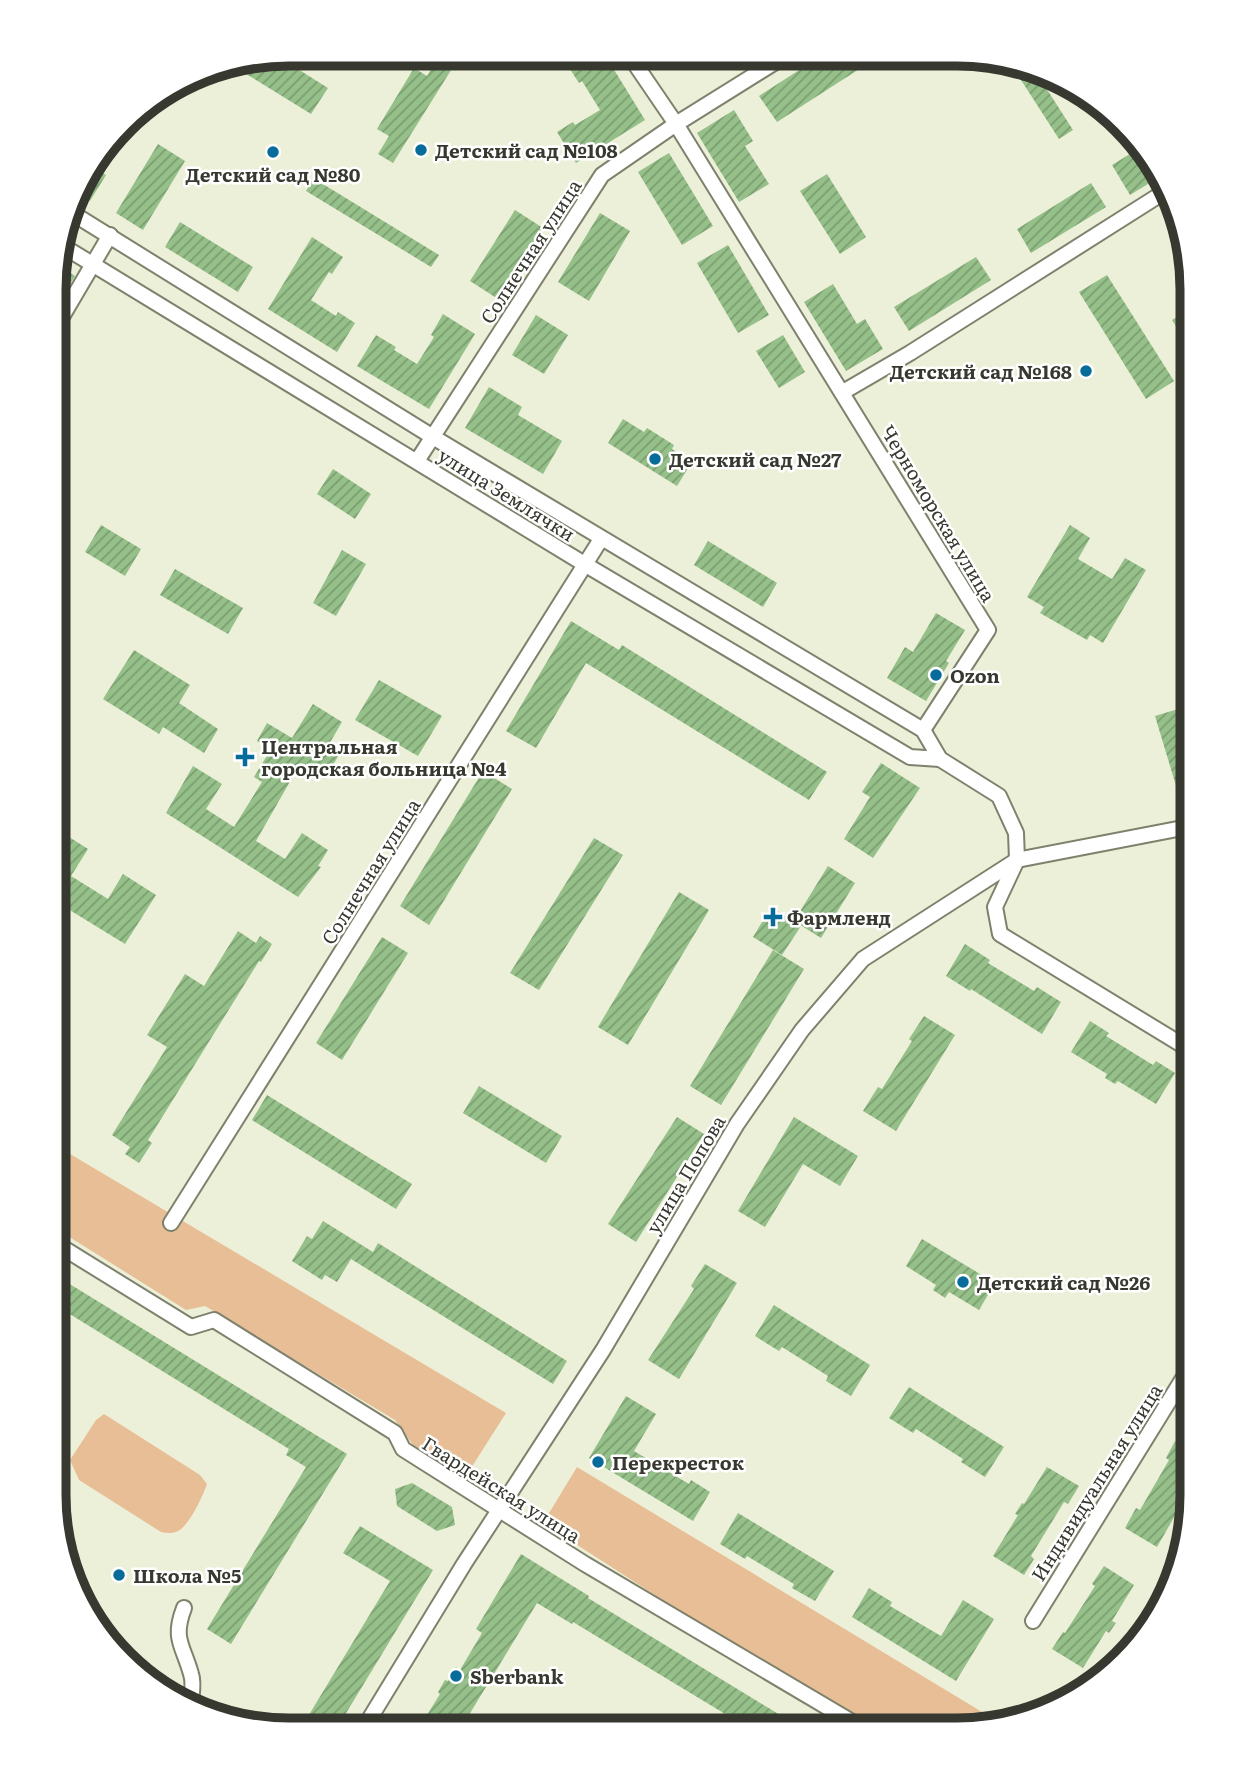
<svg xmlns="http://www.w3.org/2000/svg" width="1247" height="1784" font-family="Literata,serif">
	<defs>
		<pattern id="building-hatch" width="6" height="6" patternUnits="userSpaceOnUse" patternTransform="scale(1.75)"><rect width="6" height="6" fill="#96c089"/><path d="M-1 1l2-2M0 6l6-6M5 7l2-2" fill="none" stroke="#7b9d70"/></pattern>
	</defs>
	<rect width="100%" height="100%" fill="#ecf0d8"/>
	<g fill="#e8be97">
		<polygon points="55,1145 506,1413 466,1476 420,1455 395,1420 205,1306 186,1310 55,1228"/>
		<path d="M104,1414L200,1475L207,1484C203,1496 189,1526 178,1531C172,1534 167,1533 161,1532L79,1480L70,1460L96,1420Z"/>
		<path d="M577,1467L997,1721C977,1725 940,1737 920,1726L857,1725L543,1523Z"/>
	</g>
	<g fill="url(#building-hatch)">
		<polygon points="585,55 605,55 645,120 576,163 557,132 573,122 575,125 600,110 582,81 579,83 568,66"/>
		<polygon points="277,56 328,88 311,114 230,64"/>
		<polygon points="821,56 858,56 864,66 777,122 759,96"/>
		<polygon points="438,58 453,67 393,163 378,154 389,136 377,129 414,68 427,76"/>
		<polygon points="1012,66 1039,77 1073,130 1059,139"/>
		<polygon points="734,110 753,141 745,146 769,184 739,202 697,133"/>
		<polygon points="158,144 185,161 143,230 116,213"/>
		<polygon points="1138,149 1161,176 1130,195 1112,165"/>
		<polygon points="669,153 713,226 682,245 638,172"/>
		<polygon points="91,166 106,175 90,201 78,193 86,172"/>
		<polygon points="827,174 866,237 840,254 800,191"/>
		<polygon points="313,178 439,255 431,267 306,191"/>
		<polygon points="1091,183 1106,207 1031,253 1017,229"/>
		<polygon points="515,210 543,228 498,299 470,281"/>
		<polygon points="600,213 630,231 589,301 558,282"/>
		<polygon points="180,222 253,267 238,292 165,247"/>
		<polygon points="312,237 343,257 332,274 329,272 311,300 336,316 338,312 355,323 337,352 268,309"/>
		<polygon points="728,245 769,315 738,333 697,263"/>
		<polygon points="976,257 991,280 909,331 894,307"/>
		<polygon points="56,264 75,276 56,308"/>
		<polygon points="1107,275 1174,381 1146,399 1079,292"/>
		<polygon points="833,284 857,324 865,319 883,349 846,371 804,302"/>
		<polygon points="1193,307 1193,353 1172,320"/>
		<polygon points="443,314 475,334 429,409 357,366 376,335 396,347 394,350 417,364 434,337 431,335"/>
		<polygon points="536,315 568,335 544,374 512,355"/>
		<polygon points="783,335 805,372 779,388 756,351"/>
		<polygon points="489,387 522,407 518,415 562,441 543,474 465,428"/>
		<polygon points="623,419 644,432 647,428 674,445 672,449 692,462 677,486 608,443"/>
		<polygon points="333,469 371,494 355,519 317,494"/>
		<polygon points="101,525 141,549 125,576 85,552"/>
		<polygon points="1070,525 1090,538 1078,559 1112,579 1125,558 1146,570 1103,643 1090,635 1087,640 1040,613 1044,607 1027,597"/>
		<polygon points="708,541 777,583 763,607 694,565"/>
		<polygon points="342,550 366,564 336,616 313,603"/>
		<polygon points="175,569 243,608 228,634 160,595"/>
		<polygon points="936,613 965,630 946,661 949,663 926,701 887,678 905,647 913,652"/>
		<polygon points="571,621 619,650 622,645 827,772 809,800 586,663 536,748 506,731"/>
		<polygon points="134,650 190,685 179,703 218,729 204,753 163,727 159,734 103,699"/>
		<polygon points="379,680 442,716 418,756 355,720"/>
		<polygon points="313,704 342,722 328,746 340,753 325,779 300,764 256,841 285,859 302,833 328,850 318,866 321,867 298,897 166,813 193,766 222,784 206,809 234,827 262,782 254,777 271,749 257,741 267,723 292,738"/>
		<polygon points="1188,706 1193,721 1193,796 1180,799 1155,716"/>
		<polygon points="881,763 920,788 873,858 844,839 870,797 862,792"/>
		<polygon points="483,771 512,789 429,925 400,906"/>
		<polygon points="55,828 88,849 71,876 108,899 123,874 156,895 125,944 55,901"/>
		<polygon points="594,838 623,855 539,990 510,973"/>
		<polygon points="828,866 855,883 821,938 794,921"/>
		<polygon points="679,892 709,910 628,1045 598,1027"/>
		<polygon points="771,907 801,926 782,955 753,937"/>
		<polygon points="238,931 256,943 260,936 272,944 261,962 259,961 148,1140 152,1143 139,1163 125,1154 130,1147 112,1135 167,1047 147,1035 185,974 204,986"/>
		<polygon points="382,937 408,953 342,1060 316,1043"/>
		<polygon points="965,944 990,960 988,963 1034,991 1037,987 1061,1002 1042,1034 971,989 970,991 946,976"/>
		<polygon points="773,950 804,969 721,1105 690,1086"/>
		<polygon points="924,1016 955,1035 896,1131 863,1111 878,1087 882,1089 912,1041 909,1039"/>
		<polygon points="1090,1021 1109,1033 1106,1036 1153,1065 1156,1061 1175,1073 1156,1104 1118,1081 1115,1084 1105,1078 1107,1074 1071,1052"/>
		<polygon points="479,1086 562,1136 546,1163 463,1113"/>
		<polygon points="267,1095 412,1184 396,1209 252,1120"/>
		<polygon points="677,1117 704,1134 636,1242 608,1224"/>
		<polygon points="794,1117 858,1156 840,1186 803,1164 765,1227 738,1211"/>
		<polygon points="323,1221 373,1252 378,1243 567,1361 553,1384 351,1259 337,1282 325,1275 322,1280 292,1261 307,1236 312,1239"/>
		<polygon points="922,1239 995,1283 979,1310 949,1292 945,1298 933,1290 936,1285 906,1266"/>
		<polygon points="705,1264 737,1283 679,1379 648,1360 694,1289 691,1286"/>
		<polygon points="55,1275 347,1454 231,1644 207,1629 306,1467 286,1455 289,1449 55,1305"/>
		<polygon points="774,1305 870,1365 851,1396 826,1381 828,1376 782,1347 779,1351 755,1336"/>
		<polygon points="909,1387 1004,1447 985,1477 961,1462 963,1459 916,1429 913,1433 889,1418"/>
		<polygon points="626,1396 656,1414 634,1451 689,1484 691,1480 710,1492 693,1521 589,1458"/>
		<polygon points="1175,1441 1192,1451 1192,1486 1157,1547 1125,1528 1136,1508 1140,1510 1169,1460 1166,1458"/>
		<polygon points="1047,1467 1079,1486 1068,1504 1064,1502 1031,1556 1034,1559 1024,1575 993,1556 1018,1515 1015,1514 1022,1503 1024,1504"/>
		<polygon points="412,1483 452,1507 455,1525 437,1531 397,1506 395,1489"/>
		<polygon points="738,1513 834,1571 815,1601 792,1588 794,1584 747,1556 745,1559 720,1544"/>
		<polygon points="360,1526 433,1570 337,1728 301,1728 390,1581 343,1553"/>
		<polygon points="521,1554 589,1596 588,1598 803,1729 750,1729 573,1622 572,1624 537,1603 461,1728 419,1728 440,1694 438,1692 445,1680 448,1681 456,1667 460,1670 482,1633 476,1629"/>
		<polygon points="1104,1566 1134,1585 1112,1621 1116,1623 1109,1633 1106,1631 1083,1668 1052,1649 1063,1632 1065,1633 1095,1586 1092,1584"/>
		<polygon points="869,1588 892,1602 890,1606 941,1636 963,1600 994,1619 956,1681 852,1617"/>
	</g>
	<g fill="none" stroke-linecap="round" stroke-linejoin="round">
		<g stroke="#7e816c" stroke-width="18">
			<g id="street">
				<polyline points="629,55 676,124 988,630 923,730"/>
				<polyline points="72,213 433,437 923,730 940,759 999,796 1016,833 1017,860 995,907 1000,934 1192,1051"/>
				<polyline points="61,245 586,565 910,757 940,759"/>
				<polyline points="56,327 110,235"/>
				<polyline points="843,392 910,353 1169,189"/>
				<polyline points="417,461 602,175 676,124 785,56"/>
				<polyline points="171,1223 601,539"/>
				<polyline points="55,1243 191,1327 214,1320 395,1433 403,1449 585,1564 864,1729"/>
				<path d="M184,1608C172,1639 183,1645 191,1674C194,1682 192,1693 191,1702"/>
				<polyline points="1033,1621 1192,1364"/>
				<polyline points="364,1728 464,1564 603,1350 737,1124 802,1030 863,959 1017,860 1193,826"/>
			</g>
		</g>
		<use href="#street" stroke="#fff" stroke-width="14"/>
	</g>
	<g fill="#076c9a" stroke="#fff" stroke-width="2.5">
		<circle cx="421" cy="150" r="7"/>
		<circle cx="273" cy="152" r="7"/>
		<circle cx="1086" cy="371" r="7"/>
		<circle cx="655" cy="459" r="7"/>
		<circle cx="936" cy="675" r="7"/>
		<path d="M241.5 746.5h7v7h7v7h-7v7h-7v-7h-7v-7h7z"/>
		<path d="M769.5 906.5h7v7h7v7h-7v7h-7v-7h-7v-7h7z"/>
		<circle cx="963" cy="1282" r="7"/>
		<circle cx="598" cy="1462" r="7"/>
		<circle cx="119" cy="1575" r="7"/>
		<circle cx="456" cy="1676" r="7"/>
	</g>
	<g text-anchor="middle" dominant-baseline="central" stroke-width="5" stroke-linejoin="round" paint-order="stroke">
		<g font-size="19" font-weight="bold" fill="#37382f" stroke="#fff" text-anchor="start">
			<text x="435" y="150">Детский сад №108</text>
			<text x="273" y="174" text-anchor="middle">Детский сад №80</text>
			<text x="1072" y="371" text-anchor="end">Детский сад №168</text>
			<text x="669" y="459">Детский сад №27</text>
			<text x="950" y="675">Ozon</text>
			<text x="261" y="746">Центральная<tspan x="261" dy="22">городская больница №4</tspan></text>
			<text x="787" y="917">Фармленд</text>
			<text x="977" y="1282">Детский сад №26</text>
			<text x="612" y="1462">Перекресток</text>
			<text x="133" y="1575">Школа №5</text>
			<text x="470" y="1676">Sberbank</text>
		</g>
		<g font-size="19" fill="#37382f" stroke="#fff">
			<text transform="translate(530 251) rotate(-57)">Солнечная улица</text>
			<text transform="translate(507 494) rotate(32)">улица Землячки</text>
			<text transform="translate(939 513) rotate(59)">Черноморская улица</text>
			<text transform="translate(370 871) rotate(-58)">Солнечная улица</text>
			<text transform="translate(685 1174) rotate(-59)">улица Попова</text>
			<text transform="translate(1096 1482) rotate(-58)">Индивидуальная улица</text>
			<text transform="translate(502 1489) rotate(32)">Гвардейская улица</text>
		</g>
	</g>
	<path d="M0 0H1247V1784H0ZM289 66H957A223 223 0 0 1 1180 289V1495A223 223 0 0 1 957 1718H289A223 223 0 0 1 66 1495V289A223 223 0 0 1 289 66Z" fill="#fff" fill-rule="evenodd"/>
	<path fill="none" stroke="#37382f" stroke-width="9" d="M289 66H957A223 223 0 0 1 1180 289V1495A223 223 0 0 1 957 1718H289A223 223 0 0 1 66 1495V289A223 223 0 0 1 289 66Z"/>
</svg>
